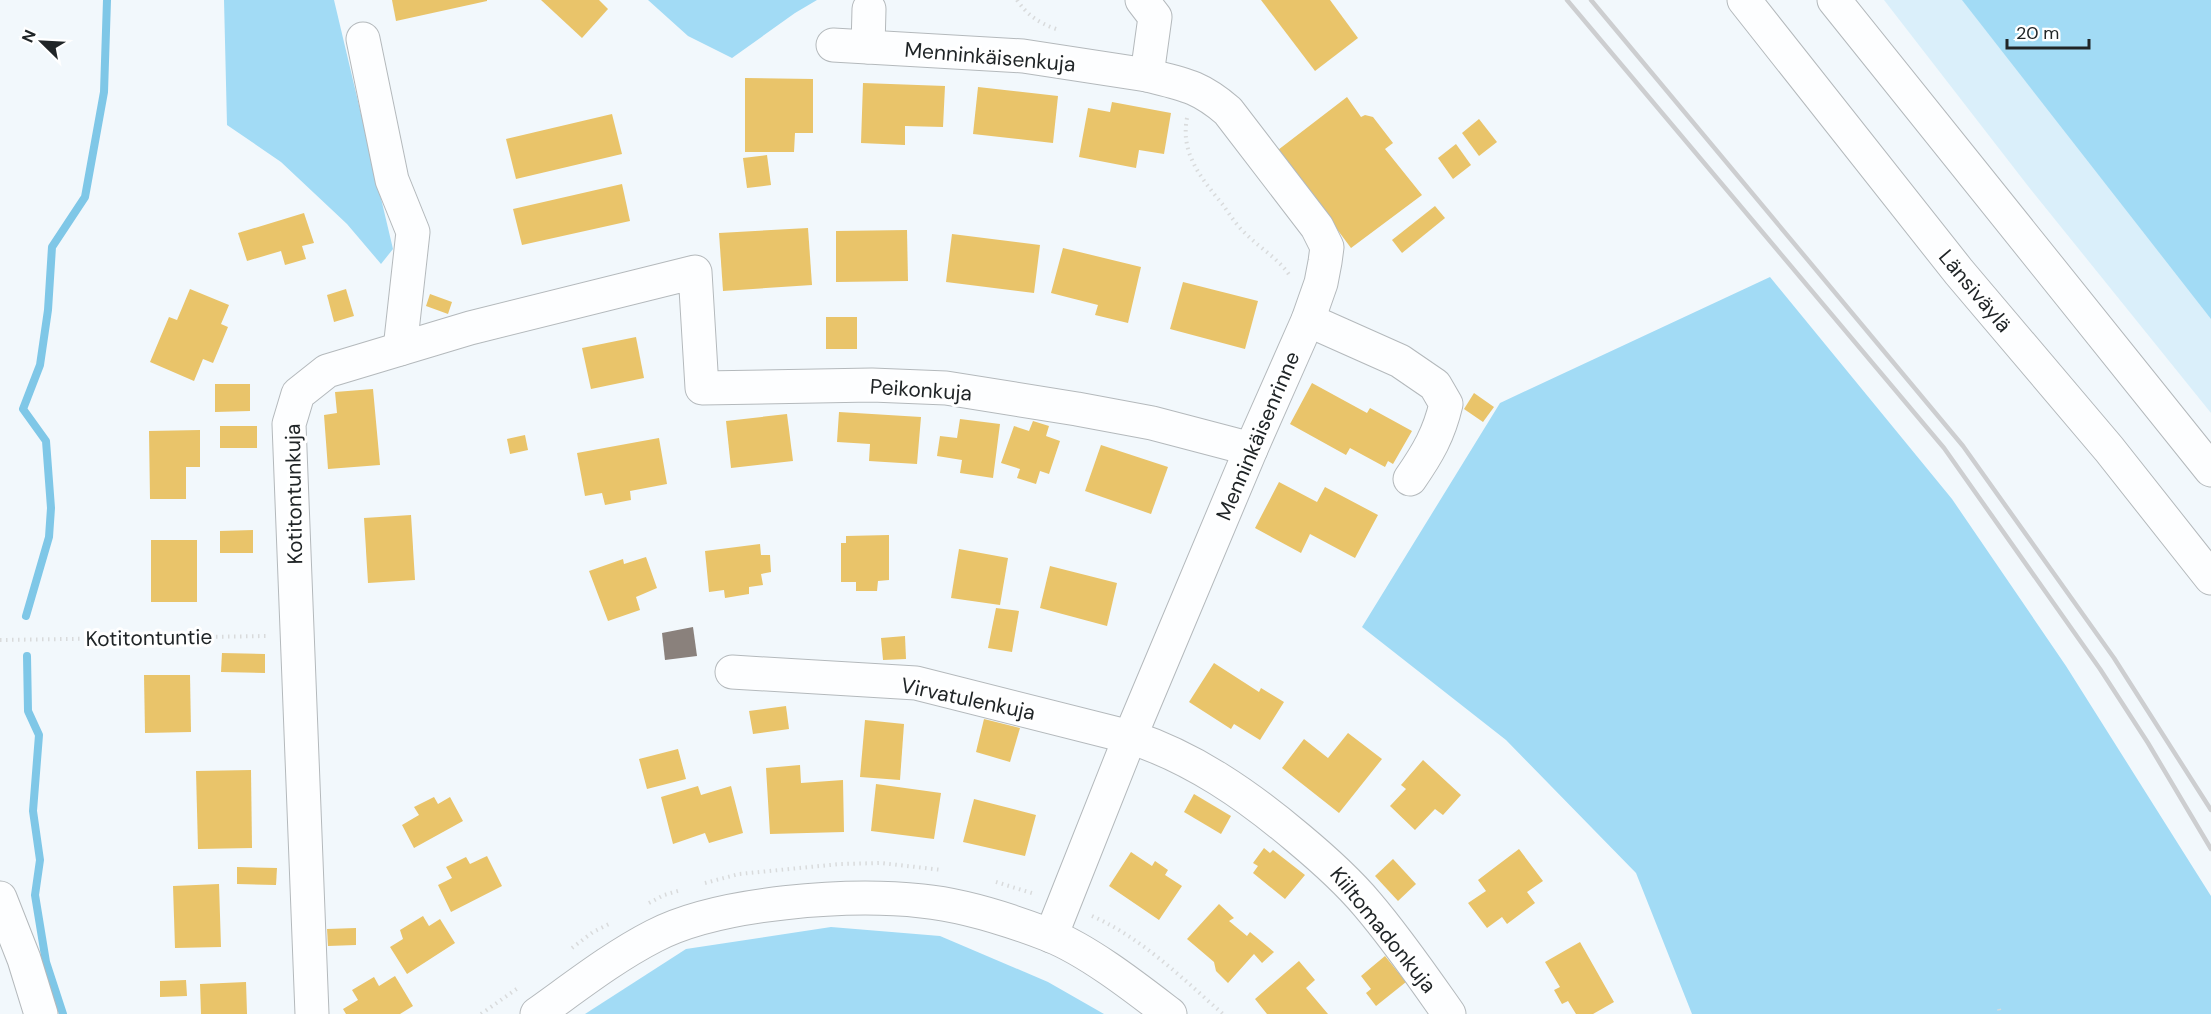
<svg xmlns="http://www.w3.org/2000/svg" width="2211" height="1014" font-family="'DM Sans',sans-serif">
	<rect width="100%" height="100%" fill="#f2f8fc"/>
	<polygon fill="#daeffa" points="1884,0 2211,0 2211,413 2028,186"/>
	<g fill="#a2dbf5">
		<polygon points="224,0 334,0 393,249 381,264 347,224 281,162 227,125"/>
		<polygon points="648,0 817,0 795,13 732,58 688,36"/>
		<polygon points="1962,0 2211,0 2211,319"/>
		<polygon points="1770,277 1952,499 2066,666 2211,896 2211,1014 1692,1014 1636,873 1506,740 1362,627 1500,403"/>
		<polygon points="831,927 940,936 1048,982 1104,1014 585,1014 686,949"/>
	</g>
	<g fill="#e9c46a">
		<polygon points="392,0 487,0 487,1 396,21"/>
		<polygon points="541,0 599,0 608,9 582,38"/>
		<polygon points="1261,0 1330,0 1358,38 1315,71"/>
		<polygon points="745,78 813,79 813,133 795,133 794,152 745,152"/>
		<polygon points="863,83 945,86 943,127 905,126 905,145 861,143"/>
		<polygon points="978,87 1058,96 1053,143 973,134"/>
		<polygon points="1347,97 1361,117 1365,115 1373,117 1393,143 1385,149 1422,195 1351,248 1278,150"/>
		<polygon points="1112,102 1171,113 1164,154 1139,150 1136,168 1079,157 1088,108 1110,112"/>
		<polygon points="612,114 622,154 516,179 506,139"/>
		<polygon points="1479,119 1497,142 1479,156 1462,133"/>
		<polygon points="1456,144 1471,165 1453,179 1438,158"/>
		<polygon points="767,155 771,185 747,188 743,158"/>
		<polygon points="622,184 630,221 522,245 513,209"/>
		<polygon points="1435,206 1445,218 1402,253 1392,240"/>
		<polygon points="304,213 314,243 302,246 306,259 285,265 281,251 247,261 238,233"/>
		<polygon points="808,228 812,285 723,291 719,233"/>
		<polygon points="907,230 908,281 836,282 836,231"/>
		<polygon points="952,234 1040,245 1034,293 946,282"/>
		<polygon points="1063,248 1141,267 1128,323 1095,315 1098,305 1051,293"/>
		<polygon points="1183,282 1258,301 1245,349 1170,329"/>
		<polygon points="190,289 229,305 221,324 228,327 213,363 203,359 194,381 150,362 169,317 177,320"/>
		<polygon points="346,289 354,316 334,322 327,295"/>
		<polygon points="430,294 452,302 448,314 426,306"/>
		<rect x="826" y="317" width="31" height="32"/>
		<polygon points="636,337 644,378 591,389 582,348"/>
		<polygon points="1312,383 1367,413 1370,408 1412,431 1393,464 1388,461 1385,467 1350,448 1346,455 1290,424"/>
		<polygon points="215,384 250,384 250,411 215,412"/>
		<polygon points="373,389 380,465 328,469 324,415 337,413 335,392"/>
		<polygon points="1474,393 1494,407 1483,422 1464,409"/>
		<polygon points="839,412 921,417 917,464 869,461 870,444 837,442"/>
		<polygon points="787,414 793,461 731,468 726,421"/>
		<polygon points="960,419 1000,424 993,478 960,473 962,460 937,456 940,436 957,438"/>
		<polygon points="1033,421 1049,426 1046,436 1060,441 1049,474 1040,471 1036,484 1017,478 1020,469 1001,463 1014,426 1029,431"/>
		<rect x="220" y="426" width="37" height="22"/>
		<polygon points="200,430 200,467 186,467 186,499 150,499 149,431"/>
		<polygon points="525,435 528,450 510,454 507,439"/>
		<polygon points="659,438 667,484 630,491 631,500 605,505 602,493 585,496 577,453"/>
		<polygon points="1101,445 1168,467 1151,514 1085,491"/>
		<polygon points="1279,482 1317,502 1325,487 1378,515 1355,558 1310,534 1301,553 1255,528"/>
		<polygon points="411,515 415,580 368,583 364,518"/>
		<polygon points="253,530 253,553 220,553 220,531"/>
		<polygon points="889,535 889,580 878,581 877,591 856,591 856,582 841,582 841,543 846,543 846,536"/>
		<rect x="151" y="540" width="46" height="62"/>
		<polygon points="760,544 761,555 770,555 771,572 761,574 763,585 749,587 749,594 725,598 724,590 709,592 705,551"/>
		<polygon points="959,549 1008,558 1000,605 951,598"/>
		<polygon points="646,557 657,588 636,597 640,610 608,621 589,571 623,559 624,564"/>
		<polygon points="1050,566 1117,583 1107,626 1040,608"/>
		<polygon points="996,608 1019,611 1012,652 988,648"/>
		<polygon points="905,636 906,659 883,660 881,638"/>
		<polygon points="222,653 265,654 265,673 221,672"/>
		<polygon points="1214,663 1259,692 1261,688 1284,702 1260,740 1234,724 1231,729 1189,702"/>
		<polygon points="144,675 190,675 191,732 145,733"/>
		<polygon points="786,706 789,729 753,734 749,711"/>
		<polygon points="984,719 1020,728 1010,762 976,752"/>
		<polygon points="865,720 904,724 900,780 860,777"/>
		<polygon points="1348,733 1382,759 1339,813 1282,768 1304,739 1328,758"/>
		<polygon points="678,749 686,779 647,789 639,759"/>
		<polygon points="1423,760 1461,795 1443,815 1435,809 1415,830 1390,806 1406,789 1401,785"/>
		<polygon points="800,765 801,783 843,780 844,832 770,834 766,768"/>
		<polygon points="251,770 252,848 198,849 196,771"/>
		<polygon points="876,784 941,793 934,839 871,831"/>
		<polygon points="698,786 701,795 731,786 743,833 709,843 705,833 673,844 661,797"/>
		<polygon points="1194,794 1231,816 1221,834 1184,812"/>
		<polygon points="434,797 438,804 450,797 463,821 414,848 402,825 419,815 414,807"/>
		<polygon points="974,799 1036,815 1025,856 963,842"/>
		<polygon points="1264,848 1270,853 1273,850 1305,875 1285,899 1253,873 1258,866 1253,863"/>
		<polygon points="1519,849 1543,881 1527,892 1535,903 1507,924 1502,917 1487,928 1468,903 1486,891 1478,880"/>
		<polygon points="1131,852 1152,866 1155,861 1168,870 1165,875 1182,886 1159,920 1109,886"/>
		<polygon points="487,856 502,886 451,912 438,885 452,878 446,867 466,857 470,864"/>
		<polygon points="1393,859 1416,884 1398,901 1375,876"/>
		<polygon points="237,867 277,868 276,885 237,884"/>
		<polygon points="219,884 221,947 175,948 173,886"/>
		<polygon points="1219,904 1234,918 1229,921 1247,936 1250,932 1274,952 1262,963 1254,954 1228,983 1216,971 1214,962 1187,939"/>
		<polygon points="423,916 429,926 440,919 455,943 407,974 390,947 403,939 400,930"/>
		<polygon points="356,928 356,945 328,946 327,929"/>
		<polygon points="1580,942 1614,1002 1593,1014 1576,1014 1568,1001 1562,1004 1554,990 1560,987 1545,962"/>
		<polygon points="1385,956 1406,982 1376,1006 1366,993 1371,989 1361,976"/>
		<polygon points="1299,961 1315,980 1306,988 1328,1014 1267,1014 1255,999"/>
		<polygon points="395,976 413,1006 400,1014 346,1014 343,1009 358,1000 352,990 374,977 379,986"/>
		<polygon points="186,980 187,996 160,997 160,981"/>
		<polygon points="246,982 247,1014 201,1014 200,984"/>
	</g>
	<polygon fill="#8a817c" points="693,627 697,656 665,660 662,633"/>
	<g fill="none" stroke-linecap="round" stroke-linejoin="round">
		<g stroke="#7fc7e7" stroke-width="8">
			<polyline points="26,616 49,537 51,508 46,441 23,409 40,365 48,310 52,247 85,197 104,92 107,0"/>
			<polyline points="27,656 28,711 39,735 33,811 40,860 35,895 46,962 63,1014"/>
		</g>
		<g stroke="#b4b9bc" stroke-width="35">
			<g id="minor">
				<polyline points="363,39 392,180 413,232 400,349"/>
				<polyline points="833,45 1023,56 1147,75"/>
				<polyline points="868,47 869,9"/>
				<path d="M1308,320L1400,361L1435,385L1446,404C1439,434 1428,453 1410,479"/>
				<path d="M732,672L916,683L1130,737C1194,758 1247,795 1298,838C1322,858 1346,879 1367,904C1397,939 1423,977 1449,1014"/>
				<polyline points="0,898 24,959 41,1014"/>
				<path d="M1051,936L1130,737L1251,449L1308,320L1321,283L1325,262L1327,247L1317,227L1228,111C1199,86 1183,84 1147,75L1155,17L1142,0"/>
				<polyline points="312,1014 289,424 298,394 327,371 470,328 695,272 702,388 872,385 946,388 1077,409 1152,423 1251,449"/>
				<path d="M537,1014C575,987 613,957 654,936C719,902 849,893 922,901C963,905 1010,920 1049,935C1089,951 1136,988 1170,1014"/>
			</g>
		</g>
		<g stroke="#b4b9bc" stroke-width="35">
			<g id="highway">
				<polyline points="1744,0 1959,272 2109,449 2211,578"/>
				<polyline points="1834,0 2211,470"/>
			</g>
		</g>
		<g stroke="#d9dbdc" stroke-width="4" stroke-dasharray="1.5 4.5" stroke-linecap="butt">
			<path d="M1017,0C1027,15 1039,23 1056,29"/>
			<path d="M1187,118C1180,154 1202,179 1223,205C1230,215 1237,226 1246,234C1261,249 1279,259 1290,276"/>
			<polyline points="0,640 267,636"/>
			<polyline points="996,882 1035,894"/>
			<polyline points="705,883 739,874 840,864 881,863 942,870"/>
			<polyline points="649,903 664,895 681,890"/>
			<path d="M1092,916C1142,938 1183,979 1223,1014"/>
			<polyline points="572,948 593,932 611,923"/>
			<polyline points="1999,1009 2000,1014"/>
			<polyline points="481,1014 518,988"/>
		</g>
		<use href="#minor" stroke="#fdfeff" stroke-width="33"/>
		<use href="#highway" stroke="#fdfeff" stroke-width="33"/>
		<g stroke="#cdced0" stroke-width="4.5">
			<polyline points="1567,0 1944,448 2100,669 2148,743 2211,849"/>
			<polyline points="1591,0 1963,446 2114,658 2211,810"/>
		</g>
	</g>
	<g text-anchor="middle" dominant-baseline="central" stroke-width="6" stroke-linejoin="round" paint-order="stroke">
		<g font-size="21" fill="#202527" stroke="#fff">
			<text transform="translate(990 57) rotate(5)">Menninkäisenkuja</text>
			<text transform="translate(1975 291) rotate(50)">Länsiväylä</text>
			<text transform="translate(921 390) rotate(4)">Peikonkuja</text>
			<text transform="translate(1258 436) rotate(-67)">Menninkäisenrinne</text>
			<text transform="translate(294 494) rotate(-91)">Kotitontunkuja</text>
			<text transform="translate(149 638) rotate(-1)">Kotitontuntie</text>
			<text transform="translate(968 699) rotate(12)">Virvatulenkuja</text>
			<text transform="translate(1383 930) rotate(51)">Kiiltomadonkuja</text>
		</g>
	</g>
	<g transform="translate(42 42) rotate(294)" stroke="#ffffff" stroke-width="4.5" paint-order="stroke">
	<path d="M0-4.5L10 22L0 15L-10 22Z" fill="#202527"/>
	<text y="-9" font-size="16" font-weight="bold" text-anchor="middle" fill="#202527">N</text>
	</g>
	<path d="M2007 39v9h82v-9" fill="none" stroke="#202527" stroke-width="3"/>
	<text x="2016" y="39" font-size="18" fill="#202527" stroke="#ffffff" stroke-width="4.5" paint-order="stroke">20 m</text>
</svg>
